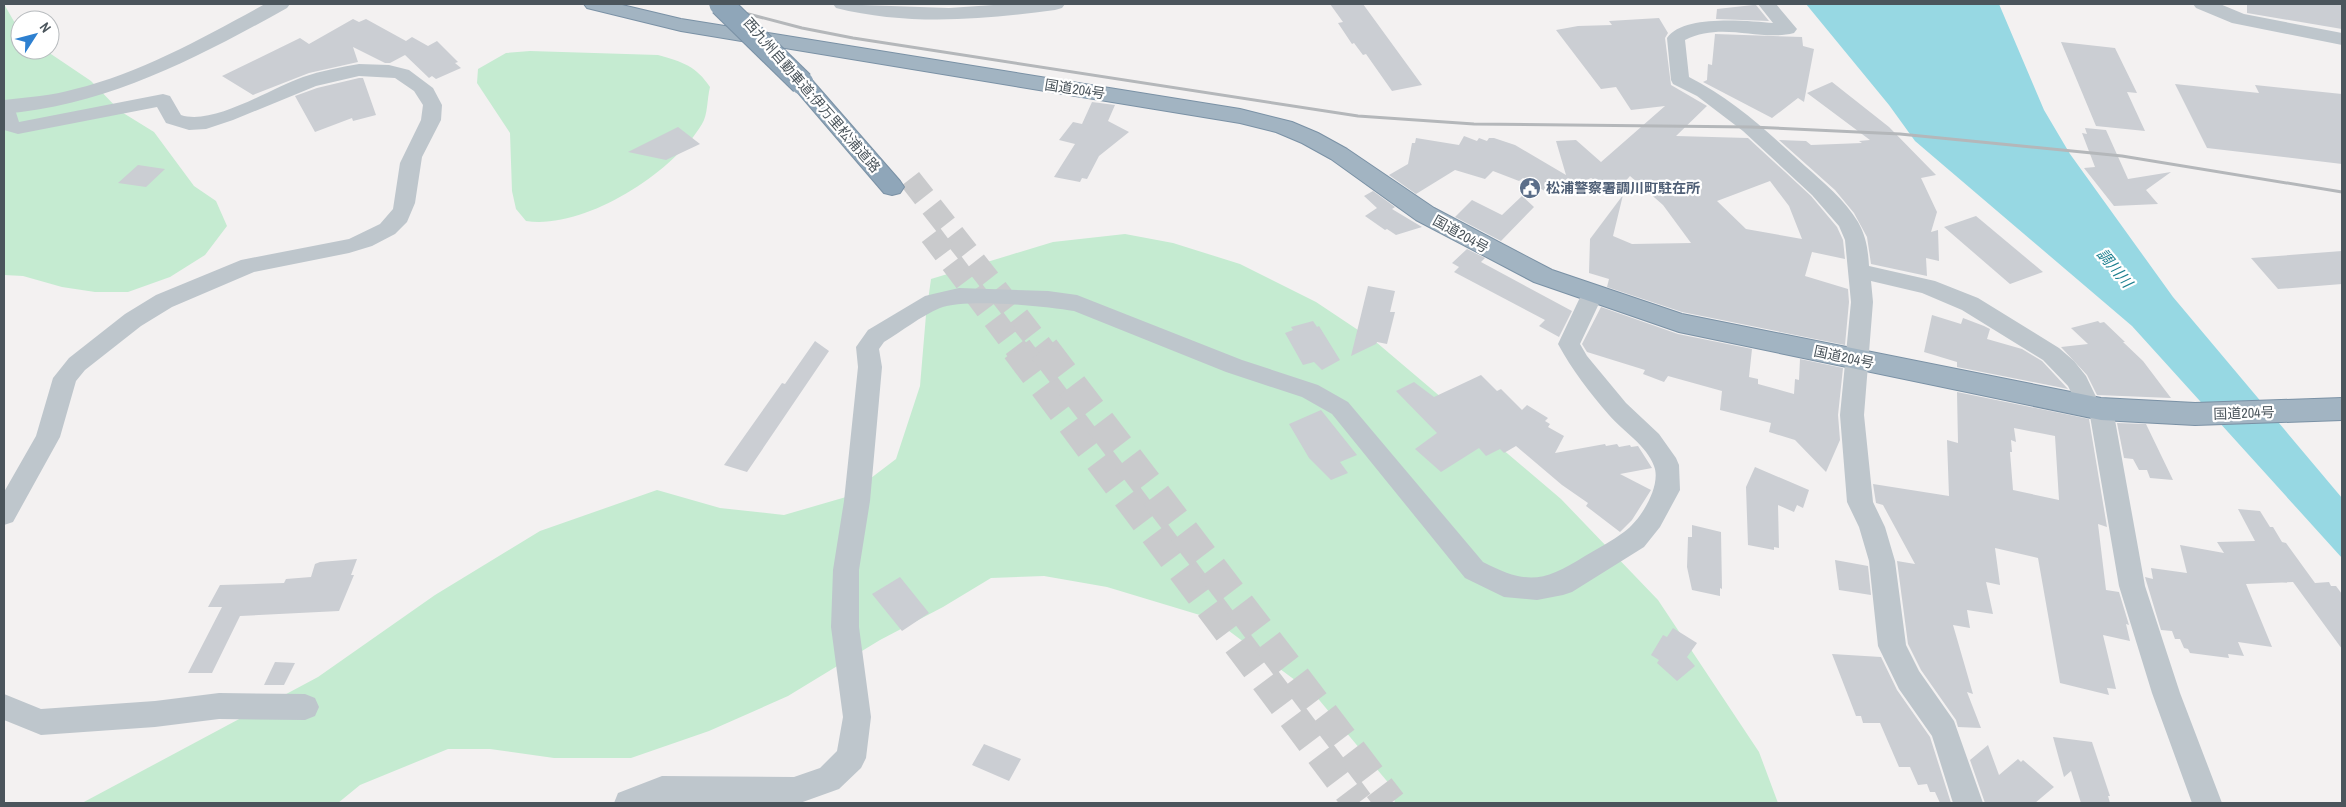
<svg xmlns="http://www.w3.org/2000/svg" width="2346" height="807" font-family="'Archivo Narrow','Noto Sans JP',sans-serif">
	<rect width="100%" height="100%" fill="#f3f1f1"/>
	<g fill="#c5ebd1">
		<polygon points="4,4 20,32 20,50 45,50 91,81 120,111 154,132 194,186 216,201 227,226 205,255 170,277 128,292 95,292 62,287 23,276 4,275"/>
		<path d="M530,51L658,55C683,62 696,66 710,87C707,98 708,115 702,124C673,173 584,230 526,221L516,209L512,191L510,133L477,83L478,69L506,53Z"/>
		<polygon points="1125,234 1173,243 1240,264 1316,302 1376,342 1561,499 1658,600 1759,752 1778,803 1395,803 1391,786 1315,695 1213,619 1107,587 1044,576 991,578 943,607 880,640 788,696 709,731 631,758 554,758 490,749 448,749 360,785 338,803 82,803 318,677 435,595 540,531 657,490 720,508 784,515 846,497 896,459 920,386 926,315 931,279 1053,242"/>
	</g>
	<polygon fill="#97d8e3" points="1806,4 1999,4 2044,110 2070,154 2173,297 2342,498 2342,558 2132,326 1915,141 1889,105"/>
	<g fill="#cbced3" fill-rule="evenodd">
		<polygon points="1330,4 1363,4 1422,85 1392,91 1366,54 1363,55 1354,43 1352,44 1338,23 1343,22"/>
		<polygon points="2247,4 2342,4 2342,29 2247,13"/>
		<polygon points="1753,5 1756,5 1769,21 1716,19 1717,9"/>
		<path d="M1659,18L1668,33L1665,38L1671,85L1707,106L1676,136L1748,138L1811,196L1837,227L1843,240L1845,259L1812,252L1805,276L1848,289L1849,302L1845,345L1682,312L1607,287L1609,279L1589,273L1590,239L1623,195L1613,236L1632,244L1691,243L1663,205L1630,176L1616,192L1591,178L1575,185L1568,178L1548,193L1523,178L1519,181L1493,171L1485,179L1455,170L1416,194L1389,175L1408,164L1412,143H1415L1416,138L1459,145L1464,136L1477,141L1479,138L1487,141L1489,138H1494L1515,145L1566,175L1556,141L1576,140L1601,162L1665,106L1631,110L1616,87L1601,89L1556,30L1578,26L1612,25L1609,21ZM1770,181L1789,206L1802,239L1746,229L1717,201Z"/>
		<polygon points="353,19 359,22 366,19 406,41 412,37 428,46 437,41 458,62 455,63 461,68 436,79 432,76 429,78 405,55 390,63 385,63 353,47 358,62 309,73 253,95 222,76 300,38 309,44"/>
		<polygon points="1715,34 1802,37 1803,46 1814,49 1804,102 1798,98 1772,118 1703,82 1707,80 1708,64 1712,65"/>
		<polygon points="2061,42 2115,48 2137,93 2127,92 2145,131 2096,126"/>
		<polygon points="359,78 363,78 376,115 353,121 352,118 315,132 295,96 317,88"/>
		<polygon points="1832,82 1889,127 1936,175 1921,178 1937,212 1931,232 1938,230 1939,261 1926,258 1927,276 1871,264 1867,237 1854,213 1835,190 1779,140 1806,141 1811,145 1862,143 1859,141 1870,140 1807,93"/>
		<polygon points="2175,84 2259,93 2255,85 2342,94 2342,164 2207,148"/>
		<polygon points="1092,102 1115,105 1108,121 1129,132 1099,156 1087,179 1082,178 1080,182 1054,177 1075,144 1059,140 1073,122 1082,124"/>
		<polygon points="678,127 700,144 666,160 628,152"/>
		<polygon points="2085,128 2106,130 2128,179 2171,172 2146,190 2158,204 2114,206 2084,168 2095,167 2082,133 2087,134"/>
		<polygon points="138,165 165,169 146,187 118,183"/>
		<polygon points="1373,191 1395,207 1392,209 1422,227 1396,235 1387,229 1385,230 1365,216 1377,208 1364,196"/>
		<polygon points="1522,196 1534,207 1501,241 1455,217 1472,200 1502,215"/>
		<polygon points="1976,216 2043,272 2010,284 1944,227"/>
		<polygon points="1467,249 1485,258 1481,262 1572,311 1559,337 1539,326 1545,320 1454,272 1459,267 1452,263"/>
		<polygon points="2342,251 2342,284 2278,289 2251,258"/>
		<polygon points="1368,286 1395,291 1390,312 1395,312 1387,344 1377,342 1376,344 1351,356"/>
		<polygon points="1601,307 1678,334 1752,349 1749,377 1758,379 1758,384 1794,394 1795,379 1799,380 1800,359 1843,368 1838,415 1840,440 1826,472 1795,440 1769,432 1771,423 1720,410 1722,391 1668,376 1664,382 1643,374 1645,370 1587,352 1582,344"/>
		<polygon points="1932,315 1961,324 1963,318 1984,326 1990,329 1987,339 2022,349 2042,361 2068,389 1957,367 1957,362 1924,352"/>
		<polygon points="1313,321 1317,327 1319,326 1340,360 1322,370 1314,362 1303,365 1285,333 1293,330 1291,327"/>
		<polygon points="2098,321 2100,323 2104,322 2125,342 2123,342 2143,361 2171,398 2097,395 2087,375 2061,347 2088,344 2071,328"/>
		<polygon points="815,341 829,351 747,472 724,465 782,383 785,384"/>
		<polygon points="1481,375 1497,391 1501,389 1522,410 1527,405 1548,418 1545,421 1550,424 1548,427 1564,436 1555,453 1605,444 1606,446 1617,444 1619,447 1630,445 1631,447 1638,446 1652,468 1620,474 1651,490 1632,520 1620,532 1586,506 1588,503 1562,485 1516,446 1504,453 1500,449 1486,456 1479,448 1441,472 1415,449 1437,433 1396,391 1414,382 1434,397"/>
		<path d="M1957,392L2089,419L2107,527L2098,524L2106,590L2119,592L2129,625L2126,624L2130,641L2103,635L2116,689L2107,688L2109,695L2060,683L2038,558L1995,548L2000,585L1986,582L1993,614L1967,610L1970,628L1953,625L1973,694L1967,692L1981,728L1958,727L1956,720L1921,670L1908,644L1897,561L1915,564L1883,505L1876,503L1873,484L1949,496L1947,440L1958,443ZM2014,428L2055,436L2059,500L2013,490L2010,452H2012L2011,440L2016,442Z"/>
		<polygon points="1321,410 1357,455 1340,462 1348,473 1331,480 1309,458 1289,424"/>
		<polygon points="2117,423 2146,424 2173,480 2150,478 2147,470 2139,470 2133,459 2124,458"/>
		<polygon points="1755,467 1809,490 1803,508 1797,505 1794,512 1778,505 1779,548 1774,547 1774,550 1748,545 1746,487"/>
		<polygon points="2238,509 2260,511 2270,527 2273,527 2282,542 2286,543 2315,583 2329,582 2331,586 2336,586 2342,594 2342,649 2293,582 2246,584 2272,647 2238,642 2244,656 2228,654 2229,658 2190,653 2188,649 2184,648 2180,639 2175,639 2172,631 2161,630 2145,577 2153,579 2151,568 2187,573 2180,545 2224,553 2217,542 2255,541"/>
		<polygon points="1692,525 1721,532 1722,589 1720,588 1720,596 1692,590 1687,567 1688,537 1692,537"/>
		<polygon points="357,559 351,575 354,575 339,611 240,616 212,673 188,673 222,607 208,607 220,585 284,583 286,579 311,577 315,564 320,562"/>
		<polygon points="1835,560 1868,566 1871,595 1839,590"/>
		<polygon points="900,577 929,613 902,631 872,594"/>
		<polygon points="1673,628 1697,643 1687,657 1695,666 1677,681 1657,663 1659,660 1651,655 1663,635 1667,637"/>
		<polygon points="1832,654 1881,657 1897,690 1930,737 1951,803 1940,803 1935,792 1930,792 1927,784 1918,785 1910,767 1899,767 1880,723 1863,723 1861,716 1856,716"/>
		<polygon points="275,662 295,663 284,685 264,685"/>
		<polygon points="2053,737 2092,742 2110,796 2108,796 2110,803 2081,803 2071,771 2064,777"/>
		<polygon points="984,744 1021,759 1009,781 972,765"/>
		<polygon points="1988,745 1999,775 2018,759 2021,762 2023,760 2054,787 2035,803 1985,803 1970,760"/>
	</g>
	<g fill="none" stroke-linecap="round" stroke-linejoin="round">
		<g stroke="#c9cacc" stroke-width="23" stroke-dasharray="23 12" stroke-linecap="butt">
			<polyline points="910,179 1045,351"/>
			<polyline points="931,235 1018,351"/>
		</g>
		<g stroke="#c9cacc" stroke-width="31" stroke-dasharray="31 15" stroke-linecap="butt">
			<polyline points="1017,349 1358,803"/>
			<polyline points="1044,349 1391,803"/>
		</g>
		<g stroke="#7a91a5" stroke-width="2">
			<polygon id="trunk" points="584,4 618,4 681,19 1240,109 1292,122 1318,133 1347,149 1434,208 1552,270 1682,314 2101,398 2195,403 2342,398 2342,420 2195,425 2101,420 1679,332 1534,282 1416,220 1331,159 1302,143 1276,132 1240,123 681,31 587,8"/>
		</g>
		<g stroke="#7a91a5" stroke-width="2">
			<polygon id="motorway" points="802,76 810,78 900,181 904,187 900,193 892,195 884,193 794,88 791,83 794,78"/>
		</g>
		<g fill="#bec6cc" fill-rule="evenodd">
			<path d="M1758,4H1776L1797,29L1794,33C1759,42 1723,21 1685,40L1689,77C1733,99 1769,133 1805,166C1823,182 1845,200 1858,222C1866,236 1868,249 1869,266L1935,281L1978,298L2059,348L2074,361L2086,376L2098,401L2109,403L2113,409L2145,586L2180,693L2222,803H2192L2152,693L2119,586L2090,416L2081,413L2068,386L2043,360L1962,310L1922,293L1871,281L1873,302L1864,415L1873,502L1885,527L1895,561L1906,645L1919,671L1954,721L1983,803H1953L1932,736L1899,689L1878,646L1869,561L1859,527L1847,502L1840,415L1851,302L1845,240L1839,226L1812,195L1743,131L1697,96L1673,84L1671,80L1667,38C1683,14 1748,21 1773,23Z"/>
			<path d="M359,64L389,65L409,70L433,88L442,105L441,120L422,157L415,203L407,222L395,234L372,246L349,253L254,272L172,307L141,326L85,370L76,381L60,437L13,522L4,525V492L36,436L53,378L69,358L125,314L156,295L241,260L349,239L380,224L393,209L400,163L421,120L423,105L414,91L395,78L359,76L316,86L233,120L206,129L189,130L166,123L157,107L18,134L4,130V102L13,103L19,122L163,94L170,96L181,115C213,126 271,88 303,77C321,71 340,67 359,64Z"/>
			<path d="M1592,287L1600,289L1603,295L1580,344L1587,356L1626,403L1659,434L1676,458L1679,465L1680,490L1660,527L1644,547L1572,592L1563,595L1537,600L1504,597L1465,578L1332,414L1302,397L1226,372L1074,311C1044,306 966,298 940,308C921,316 902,331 884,342L879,349L882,367L870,501L859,570V627L871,717L866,758L861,768L839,789L800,803H614L618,793L662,776L794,777L820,768L837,751L843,717L831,627L833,570L844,501L858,367L856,347L868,330L925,296L933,294L959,288L1048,291L1077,295L1242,360L1318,385L1348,402L1483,562C1527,585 1544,582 1585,556C1598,548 1612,541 1624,532C1640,521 1662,486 1654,466C1647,446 1623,431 1609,415C1590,393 1572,370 1558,344L1584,289Z"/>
			<polygon points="219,693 305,694 315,698 319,707 315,716 305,720 219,719 155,727 41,735 4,720 4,694 41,709 155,701"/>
		</g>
		<g fill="#bec6cc" fill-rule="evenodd">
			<path d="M265,4H290L287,8C197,58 108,105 4,114V100C28,97 52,96 75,89C143,72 204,37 265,4Z"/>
			<path d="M833,4L949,8L1008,4H1065L1062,8L1055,10C982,20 908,26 836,8Z"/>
			<polygon points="2193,4 2220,4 2244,14 2342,33 2342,45 2232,23 2196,8"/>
		</g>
		<use href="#trunk" fill="#a2b4c2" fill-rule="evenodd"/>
		<use href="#motorway" fill="#8fa6b9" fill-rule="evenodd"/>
		<polyline stroke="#b4b7ba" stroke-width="3" points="710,4 802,28 853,38 1358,116 1474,124 1751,127 1900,134 2122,156 2342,192"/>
		<g stroke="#7a91a5" stroke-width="25" stroke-linecap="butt">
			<polyline id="motorway-bridge" points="721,4 802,83"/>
		</g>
		<use href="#motorway-bridge" stroke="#8fa6b9" stroke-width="23"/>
	</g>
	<defs>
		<g id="civic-disc" transform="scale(1.125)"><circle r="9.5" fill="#5c6f8a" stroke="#fff"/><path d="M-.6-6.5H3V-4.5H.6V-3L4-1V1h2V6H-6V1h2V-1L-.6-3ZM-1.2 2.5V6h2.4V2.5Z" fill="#fff"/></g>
	</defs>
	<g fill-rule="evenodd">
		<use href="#civic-disc" x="1530" y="188"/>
	</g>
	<g text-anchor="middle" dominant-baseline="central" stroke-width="4.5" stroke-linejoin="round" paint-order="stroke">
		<g font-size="14" fill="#4b555c" stroke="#fff">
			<text transform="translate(1075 89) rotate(9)">国道204号</text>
			<text transform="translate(812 95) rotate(49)">西九州自動車道;伊万里松浦道路</text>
			<text transform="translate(1461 234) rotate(29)">国道204号</text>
			<text transform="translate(1844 357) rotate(12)">国道204号</text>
			<text transform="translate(2244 413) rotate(-2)">国道204号</text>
		</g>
		<g font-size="14" font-weight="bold" fill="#4e5e75" stroke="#fff" text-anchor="start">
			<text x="1546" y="188">松浦警察署調川町駐在所</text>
		</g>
		<g font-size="15" font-style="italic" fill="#1c7f8f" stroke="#fff">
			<text transform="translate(2115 268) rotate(50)">調川川</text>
		</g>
	</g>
	<rect width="2346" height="807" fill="none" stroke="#4b555c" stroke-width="10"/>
	<g transform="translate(35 35) rotate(54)"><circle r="24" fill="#ffffff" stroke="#b7bbbe"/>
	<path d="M0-4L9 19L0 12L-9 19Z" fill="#2e80d0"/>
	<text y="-8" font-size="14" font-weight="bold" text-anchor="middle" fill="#4b555c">N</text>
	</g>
</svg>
